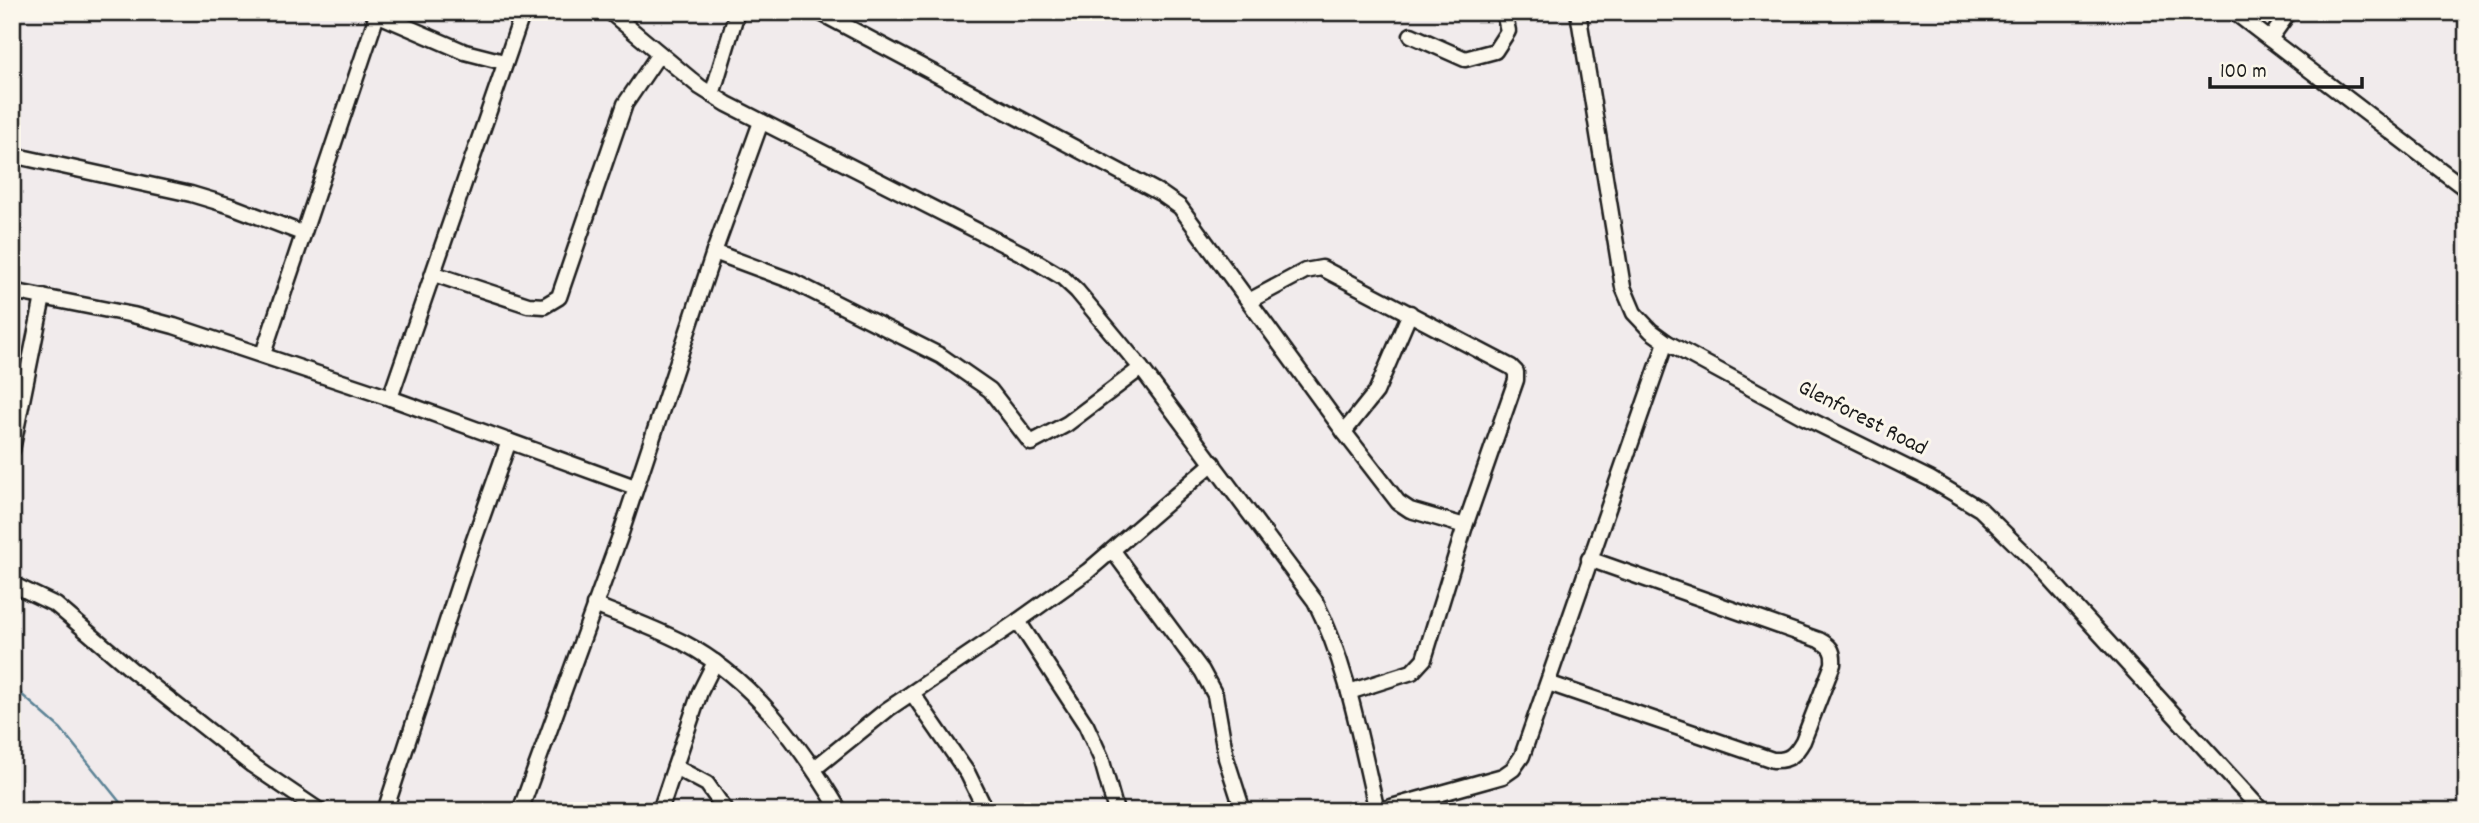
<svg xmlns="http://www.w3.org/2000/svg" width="2479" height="823" font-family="Dekko,sans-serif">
	<rect width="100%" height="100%" fill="#f1ebec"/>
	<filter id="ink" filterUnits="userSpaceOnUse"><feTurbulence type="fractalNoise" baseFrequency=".0143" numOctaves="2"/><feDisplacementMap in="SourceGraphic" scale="14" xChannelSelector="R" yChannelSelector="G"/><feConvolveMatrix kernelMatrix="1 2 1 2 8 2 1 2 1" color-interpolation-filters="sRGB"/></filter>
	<g filter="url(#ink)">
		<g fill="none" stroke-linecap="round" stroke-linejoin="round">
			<polyline stroke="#5c8396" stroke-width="2.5" points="12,686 61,729 127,811"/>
			<g stroke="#1c1c1c" stroke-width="19">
				<g id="minor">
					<polyline points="372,12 465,52 504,62"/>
					<path d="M610,12L700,87L727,104L1025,255L1062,277L1077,291L1141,368L1315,601C1348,666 1360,740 1377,811L1503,776L1513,769L1522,756L1666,342"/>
					<polyline points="819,12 1160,193 1180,207 1344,432 1398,502 1410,510 1465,526"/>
					<polyline points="1578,12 1623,287 1634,313 1651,331 1666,342 1804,417 1930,479 1980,509 2040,568 2262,811"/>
					<polyline points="2234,12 2467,190"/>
					<polyline points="1411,35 1465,59 1495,51 1508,31 1504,12"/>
					<polyline points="2270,39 2289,12"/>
					<polyline points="712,95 737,12"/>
					<polyline points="12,155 191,194 231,206 302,233"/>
					<polyline points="714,252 792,281 941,356 990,390 1031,443 1067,424 1141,368"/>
					<polyline points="434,274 528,305 544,306 559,297 625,104 659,54"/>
					<polyline points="12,291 133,315 174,326 390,398 635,487"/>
					<polyline points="1249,301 1305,271 1322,268 1511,367 1516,372 1516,380 1465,526 1424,659 1412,672 1349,692"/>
					<polyline points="263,354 377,15"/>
					<polyline points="390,398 523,12"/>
					<polyline points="1344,432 1376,392 1410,313"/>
					<polyline points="12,450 43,297"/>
					<polyline points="1113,551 1202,671 1215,695 1226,758 1243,811"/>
					<polyline points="12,584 56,605 132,670 252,765 320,811"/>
					<path d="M594,605C624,617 655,628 684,643C753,679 801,746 840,811"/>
					<polyline points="1018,621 1086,725 1101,758 1116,811"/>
					<path d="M1548,683L1773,760C1789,761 1795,755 1803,741L1833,664C1834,650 1830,646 1819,640L1589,559"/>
					<polyline points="912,693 968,774 986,811"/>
					<polyline points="675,767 707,784 726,811"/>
					<polyline points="815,768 888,709 1018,621 1088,571 1213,463"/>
					<polyline points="385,811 469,554 509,441"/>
					<polyline points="520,811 619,539 714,252 761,122"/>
					<polyline points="660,811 700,692 715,662"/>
				</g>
			</g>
			<use href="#minor" stroke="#fbf7ec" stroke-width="14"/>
		</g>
	</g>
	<g text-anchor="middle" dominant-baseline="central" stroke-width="6" stroke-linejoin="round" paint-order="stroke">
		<g font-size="23" fill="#1c1c1c" stroke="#fbf7ec">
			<text transform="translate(1862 419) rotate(27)">Glenforest Road</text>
		</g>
	</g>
	<rect width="2479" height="823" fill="none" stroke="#fbf7ec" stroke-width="42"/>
	<rect x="21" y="21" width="2437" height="781" fill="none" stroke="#1c1c1c" stroke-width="2.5" filter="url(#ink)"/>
	<path d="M2210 77v10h152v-10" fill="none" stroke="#1c1c1c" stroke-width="3.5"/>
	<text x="2220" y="77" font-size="21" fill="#1c1c1c" stroke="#fbf7ec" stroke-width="5" paint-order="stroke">100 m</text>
</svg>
